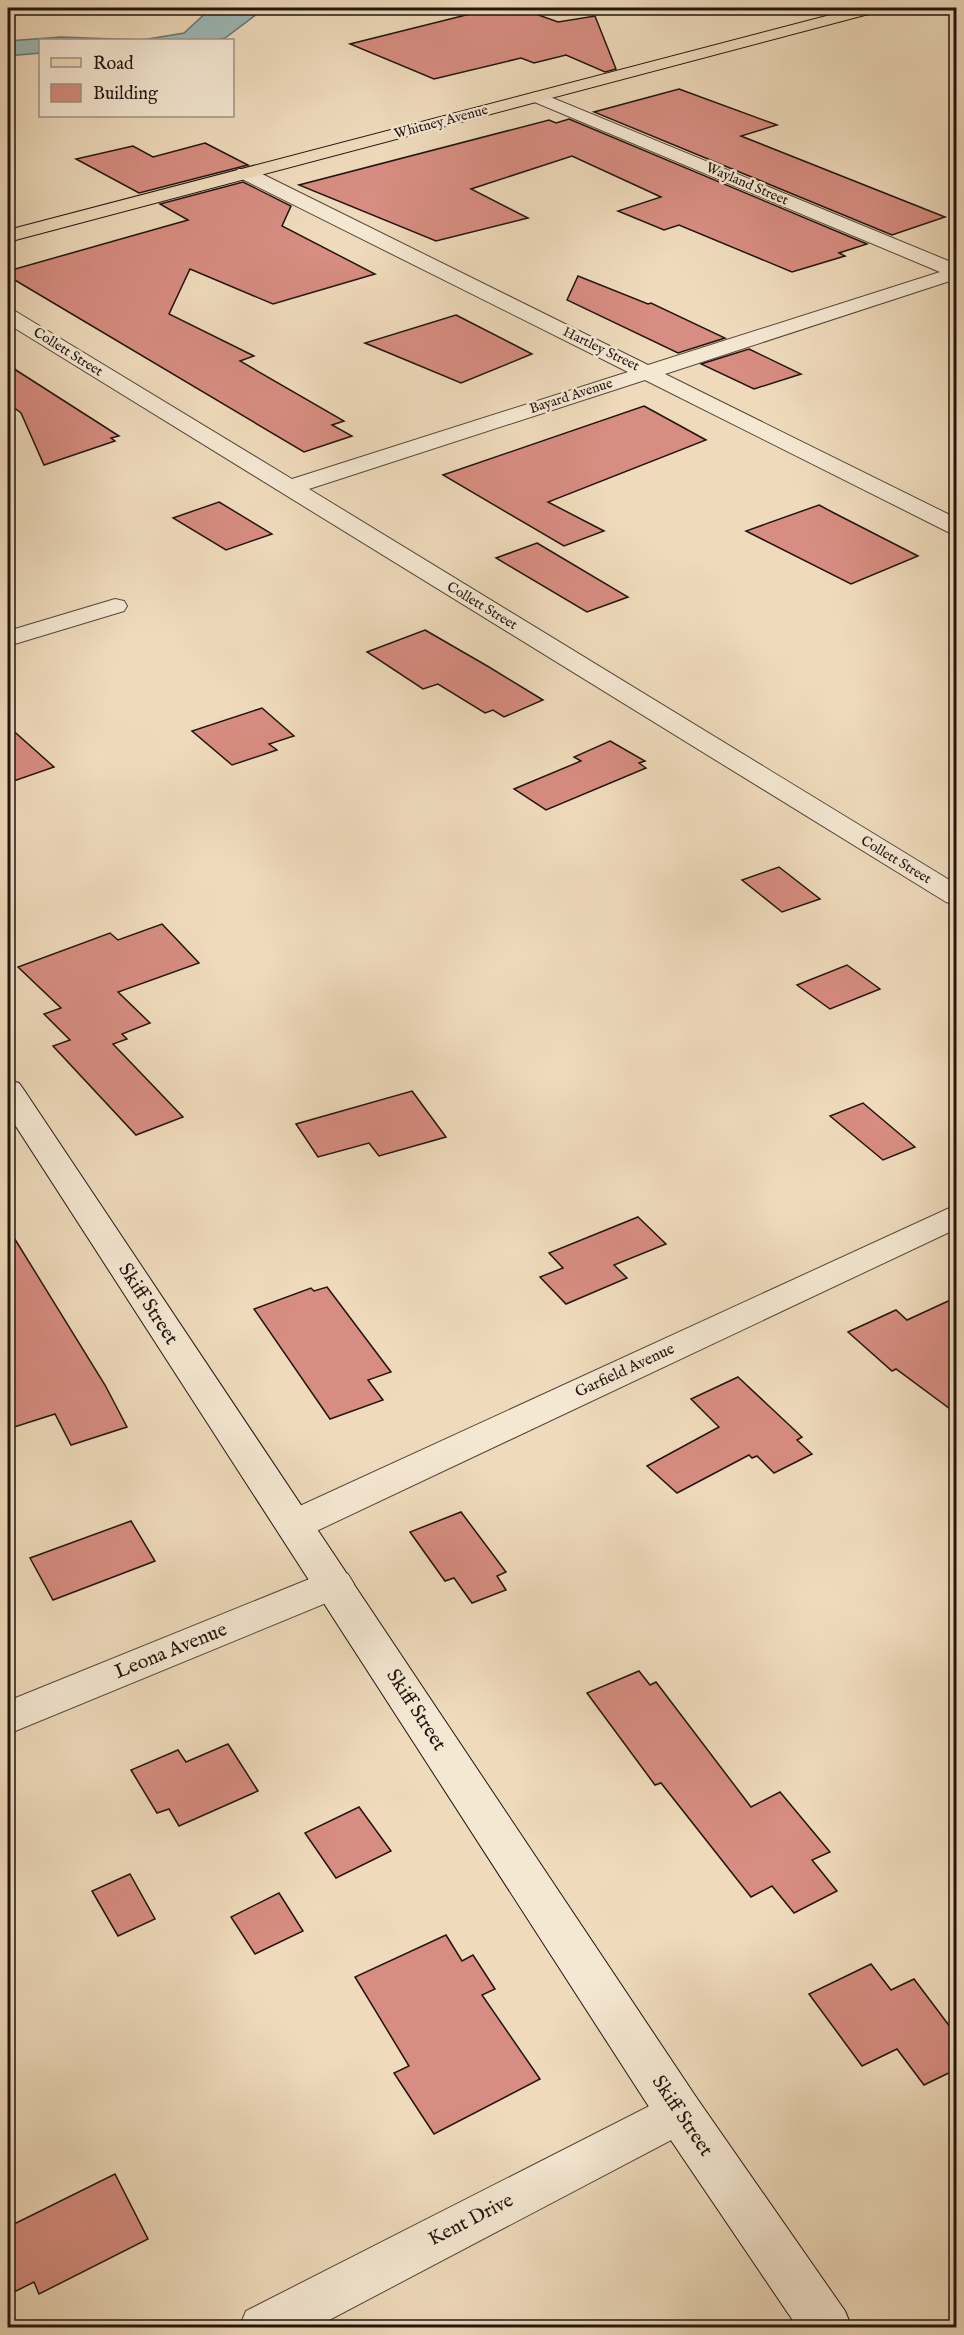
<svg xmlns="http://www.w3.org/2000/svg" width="964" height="2335" font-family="'IM FELL English',serif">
	<rect width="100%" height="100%" fill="#efdbbc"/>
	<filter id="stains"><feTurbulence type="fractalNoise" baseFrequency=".00333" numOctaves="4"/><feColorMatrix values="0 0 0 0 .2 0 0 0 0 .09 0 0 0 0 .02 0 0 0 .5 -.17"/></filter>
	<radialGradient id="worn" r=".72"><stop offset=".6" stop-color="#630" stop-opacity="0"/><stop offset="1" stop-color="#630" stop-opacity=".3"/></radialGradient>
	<polygon fill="#9cb9b8" stroke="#6b7774" stroke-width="1.5" points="211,8 265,8 225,38 216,40 40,40 40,53 8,56 8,41 61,37 142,40 184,33"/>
	<g fill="#d78d81" stroke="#22140f" stroke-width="1.5">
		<polygon points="494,8 519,8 558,22 595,16 616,69 605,72 566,55 534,63 521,58 434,79 350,44"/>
		<polygon points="679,89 777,125 741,136 945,217 892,235 594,112"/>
		<polygon points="569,119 867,244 839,253 845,256 792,272 679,225 664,230 618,211 661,197 572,156 471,189 528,218 436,241 299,185 549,120 556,123"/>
		<polygon points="205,143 248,165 139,193 76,159 133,146 153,157"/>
		<polygon points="243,182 291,206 282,226 375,274 273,304 190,269 169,314 254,356 240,361 344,421 332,425 352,436 304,452 8,276 8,271 188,220 160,204"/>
		<polygon points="578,276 648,304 651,303 725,338 678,353 567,300"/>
		<polygon points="456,315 532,354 461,383 365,343"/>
		<polygon points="749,349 801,374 754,389 701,364"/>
		<polygon points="8,365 119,436 111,438 115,441 44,465 21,413 8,403"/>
		<polygon points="644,406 706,440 548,502 604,531 564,546 443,475"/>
		<polygon points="219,502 272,534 226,550 173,518"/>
		<polygon points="819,505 834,513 918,556 851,584 746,531"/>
		<polygon points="537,543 628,597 587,612 496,558"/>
		<polygon points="425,630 489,667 543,700 504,717 493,710 485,713 438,684 423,689 367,652"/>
		<polygon points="262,708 294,736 269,744 277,750 232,765 192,731"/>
		<polygon points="8,726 54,767 8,783"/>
		<polygon points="610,741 645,761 639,763 646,768 546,810 514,789 581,761 574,757"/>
		<polygon points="779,867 820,899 782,912 742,880"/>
		<polygon points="162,924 199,963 118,992 150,1023 122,1034 127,1039 113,1044 183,1117 136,1135 53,1046 70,1040 44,1014 61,1008 18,967 110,933 118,940"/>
		<polygon points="847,965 880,989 830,1009 797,985"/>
		<polygon points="412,1091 446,1137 379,1156 369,1143 318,1157 296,1124"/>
		<polygon points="863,1103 915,1147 883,1160 830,1116"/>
		<polygon points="638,1217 666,1244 614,1265 627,1278 566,1304 540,1277 563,1268 549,1253"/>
		<polygon points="8,1228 105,1385 127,1427 71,1445 55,1414 8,1429"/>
		<polygon points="327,1287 391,1372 368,1380 383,1400 330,1419 254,1309 311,1288 314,1291"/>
		<polygon points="957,1297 957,1414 896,1369 892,1371 848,1332 896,1310 907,1320"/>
		<polygon points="738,1377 802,1437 797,1440 812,1454 774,1473 757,1456 752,1458 749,1455 677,1493 647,1466 719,1427 691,1399"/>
		<polygon points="461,1512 506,1572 497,1576 506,1590 472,1603 454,1578 445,1581 410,1532"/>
		<polygon points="131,1521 155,1561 53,1600 30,1558"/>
		<polygon points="639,1671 650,1685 656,1682 751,1807 780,1792 830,1852 812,1860 837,1891 794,1913 772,1886 751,1897 661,1783 655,1785 587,1693"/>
		<polygon points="228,1744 258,1791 179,1826 169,1809 157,1813 131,1770 178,1750 186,1762"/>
		<polygon points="359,1807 391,1851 336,1878 305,1833"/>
		<polygon points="130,1874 155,1919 118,1936 92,1891"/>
		<polygon points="279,1893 303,1931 255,1954 231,1917"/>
		<polygon points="446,1935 462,1961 473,1955 495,1989 482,1995 540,2079 434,2134 394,2073 409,2066 355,1977"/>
		<polygon points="871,1964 891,1990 914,1979 957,2036 957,2069 924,2085 897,2049 862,2066 809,1994"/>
		<polygon points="115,2174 148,2239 39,2294 34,2282 8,2295 8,2227"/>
	</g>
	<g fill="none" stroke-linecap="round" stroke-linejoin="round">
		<g stroke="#55463a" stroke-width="2">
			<g id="minor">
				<polygon points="538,92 956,264 956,279 665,374 956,518 956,534 948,532 645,380 309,489 956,884 956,905 946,902 8,324 8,309 15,311 292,479 628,372 238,177 236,173 238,169 252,169 648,365 940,272 532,101 529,97 532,93"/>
				<polygon points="115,599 124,601 127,606 124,611 8,646 8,631"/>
				<polygon points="956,1205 956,1229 308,1535 294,1539 280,1535 275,1525 280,1515"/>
				<polygon points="334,1569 348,1574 354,1584 348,1594 8,1734 8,1701"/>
				<polygon points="679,2091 696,2097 702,2112 696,2127 314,2328 239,2328 246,2311"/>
			</g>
		</g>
		<g stroke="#22140f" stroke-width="2">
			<polygon id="secondary" points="8,1080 19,1083 24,1090 696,2097 845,2311 852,2328 798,2328 662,2127 8,1114"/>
		</g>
		<g stroke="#22140f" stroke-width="2">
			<polygon id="primary" points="857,8 882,8 880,11 8,242 8,230"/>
		</g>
		<use href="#minor" fill="#f5e8d3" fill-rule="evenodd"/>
		<use href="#secondary" fill="#f5e8d3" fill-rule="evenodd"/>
		<use href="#primary" fill="#efdbbc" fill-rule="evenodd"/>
	</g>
	<g text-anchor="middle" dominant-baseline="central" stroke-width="5" stroke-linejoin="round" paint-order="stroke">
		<g font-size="14" fill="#22140f" stroke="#f5e8d3">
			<text transform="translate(441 122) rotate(-15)">Whitney Avenue</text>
			<text transform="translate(747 184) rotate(23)">Wayland Street</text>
			<text transform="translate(601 349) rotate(26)">Hartley Street</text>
			<text transform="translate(68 352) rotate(32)">Collett Street</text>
			<text transform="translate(571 396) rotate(-18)">Bayard Avenue</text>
			<text transform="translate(482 606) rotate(31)">Collett Street</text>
			<text transform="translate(896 860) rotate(31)">Collett Street</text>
		</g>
		<g font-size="16" fill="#22140f" stroke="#f5e8d3">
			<text transform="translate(625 1371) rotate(-25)">Garfield Avenue</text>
		</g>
		<g font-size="20" fill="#22140f" stroke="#f5e8d3">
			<text transform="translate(148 1304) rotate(57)">Skiff Street</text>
			<text transform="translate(171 1651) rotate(-22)">Leona Avenue</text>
			<text transform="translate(416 1710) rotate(57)">Skiff Street</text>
			<text transform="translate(682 2116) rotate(56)">Skiff Street</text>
			<text transform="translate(471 2220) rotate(-27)">Kent Drive</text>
		</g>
	</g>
	<rect width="964" height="2335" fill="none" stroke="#efdbbc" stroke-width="30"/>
	<rect x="9" y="9" width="946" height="2317" fill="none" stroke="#22140f" stroke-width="3"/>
	<rect x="15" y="15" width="934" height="2305" fill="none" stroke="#22140f" stroke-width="1.5"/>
	<rect x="39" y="39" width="195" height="78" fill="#f5e8d3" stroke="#a19385" stroke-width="1.5"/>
	<rect x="51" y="58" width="30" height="9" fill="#efdbbc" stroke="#a19385" stroke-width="1.5"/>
	<text x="93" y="69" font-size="18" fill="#22140f">Road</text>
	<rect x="51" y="84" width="30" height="18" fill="#d78d81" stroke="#a19385" stroke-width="1.5"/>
	<text x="93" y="99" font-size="18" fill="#22140f">Building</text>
	<rect width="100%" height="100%" filter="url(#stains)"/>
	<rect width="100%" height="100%" fill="url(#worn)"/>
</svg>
